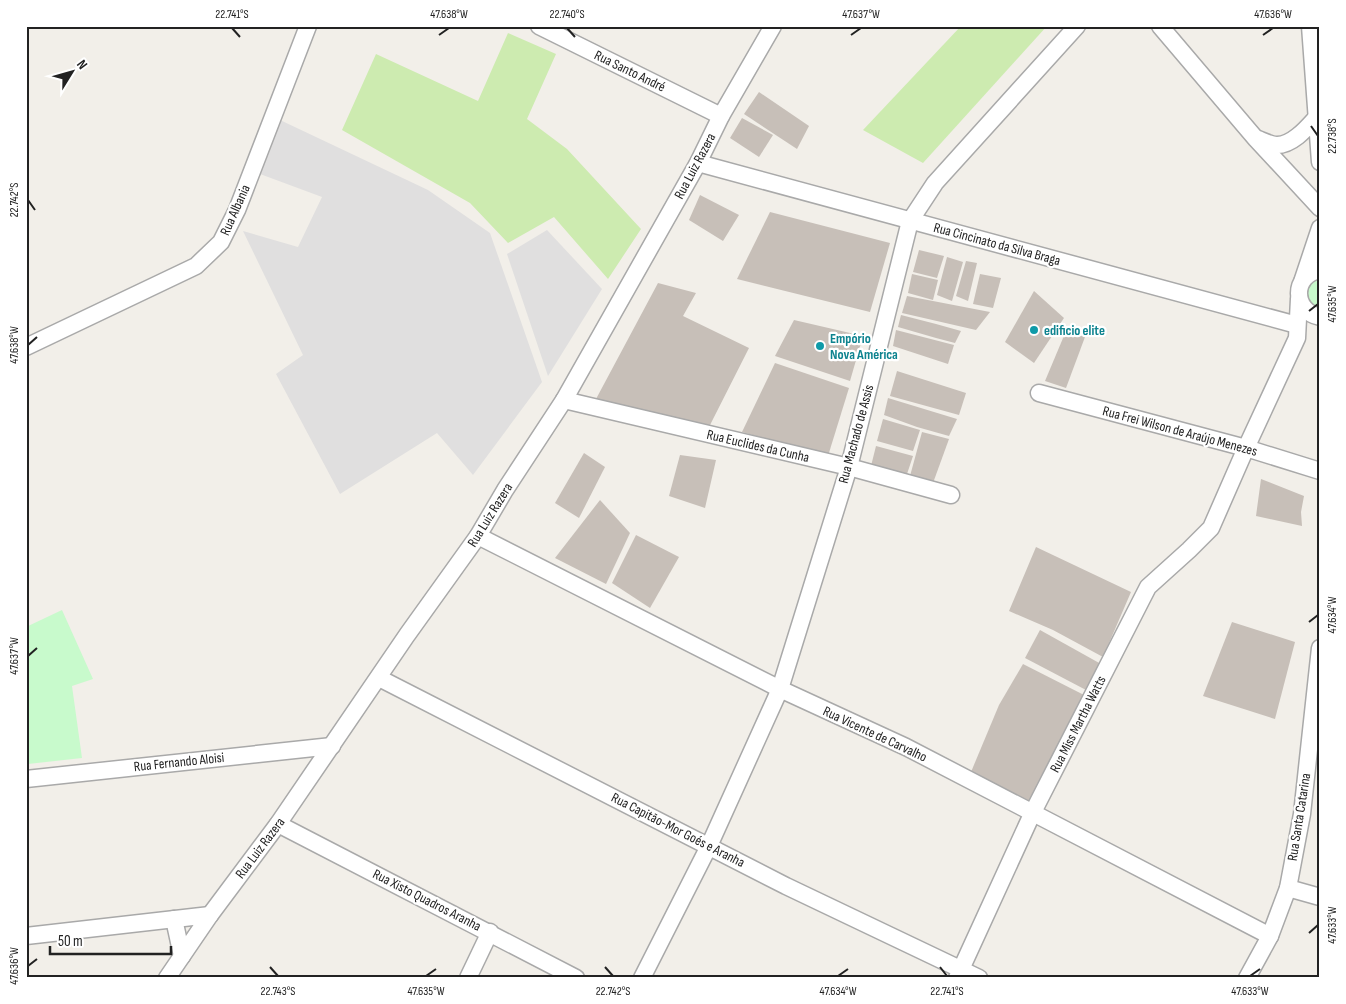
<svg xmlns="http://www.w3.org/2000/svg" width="1346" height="1004" font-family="'Sofia Sans Condensed',sans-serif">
	<rect width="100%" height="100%" fill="#f2efe9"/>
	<g fill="#e0dfdf">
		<polygon points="280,120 428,190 490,233 542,382 473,475 437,433 340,494 276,374 303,355 243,231 298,247 322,197 260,174"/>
		<polygon points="547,230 602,289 548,376 507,254"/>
	</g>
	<g fill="#cdebb0">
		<polygon points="961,26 1047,26 923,163 863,130"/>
		<polygon points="508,33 556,54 527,119 567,149 641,229 608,279 554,217 508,243 470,203 342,130 376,54 478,101"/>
	</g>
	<g fill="#c8facc">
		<path d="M1320,277V309L1309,302C1306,289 1308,284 1320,277Z"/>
		<polygon points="62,610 93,679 72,686 82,758 28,764 26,754 26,627"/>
	</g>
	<g fill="#c7bfb8">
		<polygon points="759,92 809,126 797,149 744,114"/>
		<polygon points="742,118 773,135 759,157 730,138"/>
		<polygon points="700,195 739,215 723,241 689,220"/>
		<polygon points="770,212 890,243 870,312 737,279"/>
		<polygon points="919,250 944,256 937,278 913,272"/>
		<polygon points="947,257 963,262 952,301 937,295"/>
		<polygon points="966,261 977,263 968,301 956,296"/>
		<polygon points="912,274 938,280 933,300 908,293"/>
		<polygon points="980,274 1001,278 993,308 973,304"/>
		<polygon points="658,283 696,293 683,316 749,348 709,427 596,399"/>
		<polygon points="1034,291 1064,318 1034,363 1005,342"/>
		<polygon points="907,296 990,312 976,330 902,313"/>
		<polygon points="901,315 936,324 961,331 955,343 936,338 898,327"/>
		<polygon points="794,320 863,336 850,381 775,356"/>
		<polygon points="896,330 954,345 948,364 893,346"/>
		<polygon points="1066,331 1085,337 1066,388 1045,381"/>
		<polygon points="775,363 849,388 828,456 742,432"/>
		<polygon points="897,371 966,393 959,415 890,396"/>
		<polygon points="888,398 957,419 949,436 917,427 884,415"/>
		<polygon points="883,419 920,430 913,451 877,441"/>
		<polygon points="922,432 949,439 933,483 910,476"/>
		<polygon points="876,446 913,456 907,474 871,466"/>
		<polygon points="584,453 605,467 579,518 555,503"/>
		<polygon points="680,455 716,460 705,508 669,496"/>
		<polygon points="1261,479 1304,496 1301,512 1302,526 1256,516"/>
		<polygon points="600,500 630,533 606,584 555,558"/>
		<polygon points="636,535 679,557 650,608 612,583"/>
		<polygon points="1036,547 1131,592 1103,657 1053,630 1009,611"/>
		<polygon points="1232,622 1295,642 1275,719 1203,696"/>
		<polygon points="1040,630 1101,664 1086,690 1025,658"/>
		<polygon points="1023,664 1084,695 1032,803 971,772 999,705"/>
	</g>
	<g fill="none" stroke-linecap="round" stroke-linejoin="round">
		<g stroke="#a9a9a9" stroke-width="19">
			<g id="street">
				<polyline points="539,26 721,116"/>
				<polyline points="1160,26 1256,139 1320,208"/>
				<polyline points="1310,26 1320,162"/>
				<path d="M1258,139C1263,141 1271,145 1277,145C1292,145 1306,129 1315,119"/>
				<polyline points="698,163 1297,325"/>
				<path d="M1320,270C1292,275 1292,311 1320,317"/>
				<polyline points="1303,279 1320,228"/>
				<polyline points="26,347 196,266 221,242 237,210 308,26"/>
				<polyline points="1039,393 1246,448 1320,471"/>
				<polyline points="564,400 849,467 951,495"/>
				<polyline points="478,536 780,689 906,747 1270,936"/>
				<polyline points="379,678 786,886 979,978"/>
				<polyline points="26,779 332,746"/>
				<polyline points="278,824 576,978"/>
				<polyline points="1288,888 1320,897"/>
				<polyline points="174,919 182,956"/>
				<polyline points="26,936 210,915"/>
				<polyline points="167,978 210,915 278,824 407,635 478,536 505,490 564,400 698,163 721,116 773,26"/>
				<polyline points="468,978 490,932"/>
				<polyline points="642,978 709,846 780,689 849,467 910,221 935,183 1077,26"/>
				<polyline points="957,978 1033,812 1148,587 1189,550 1211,528 1246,448 1297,338 1299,299"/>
				<polyline points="1247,978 1270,936 1288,888 1302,814 1320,648"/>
			</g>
		</g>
		<use href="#street" stroke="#fff" stroke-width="16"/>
	</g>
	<path fill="none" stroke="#222" stroke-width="2" d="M232,28L240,37M567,28L575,37M439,35L449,28M851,35L861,28M1263,35L1273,28M1311,126L1318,136M28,200L35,210M1309,311L1318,304M28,345L37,337M1309,622L1318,615M28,656L37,648M1309,933L1318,925M28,966L37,959M270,967L278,976M605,967L613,976M940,967L947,976M426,976L436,969M838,976L848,969M1250,976L1260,969"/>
	<g fill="#0f9aa8" stroke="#fff" stroke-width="2">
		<circle cx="1034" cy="330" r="5"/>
		<circle cx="820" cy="346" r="5"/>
	</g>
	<g text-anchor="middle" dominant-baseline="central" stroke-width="4.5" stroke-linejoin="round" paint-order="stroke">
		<g font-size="14" fill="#222" stroke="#fff">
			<text transform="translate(630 71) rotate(26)">Rua Santo André</text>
			<text transform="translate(695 166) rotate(-62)">Rua Luiz Razera</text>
			<text transform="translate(235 210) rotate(-66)">Rua Albania</text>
			<text transform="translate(997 244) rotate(15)">Rua Cincinato da Silva Braga</text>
			<text transform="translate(1180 431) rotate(15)">Rua Frei Wilson de Araújo Menezes</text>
			<text transform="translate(856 434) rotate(-75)">Rua Machado de Assis</text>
			<text transform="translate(758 446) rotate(13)">Rua Euclides da Cunha</text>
			<text transform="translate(490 515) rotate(-58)">Rua Luiz Razera</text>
			<text transform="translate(1078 724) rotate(-63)">Rua Miss Martha Watts</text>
			<text transform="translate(875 734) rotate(25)">Rua Vicente de Carvalho</text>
			<text transform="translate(179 762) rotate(-6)">Rua Fernando Aloisi</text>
			<text transform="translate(1299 817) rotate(-81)">Rua Santa Catarina</text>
			<text transform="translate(678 830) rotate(27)">Rua Capitão-Mor Goés e Aranha</text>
			<text transform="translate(260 848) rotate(-53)">Rua Luiz Razera</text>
			<text transform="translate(427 900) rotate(27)">Rua Xisto Quadros Aranha</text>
		</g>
		<g font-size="14" font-weight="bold" fill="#0d838f" stroke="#fff" text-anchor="start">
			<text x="1044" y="330">edificio elite</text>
			<text x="830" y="338">Empório<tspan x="830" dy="16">Nova América</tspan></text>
		</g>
	</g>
	<rect width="1346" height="1004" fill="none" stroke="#ffffff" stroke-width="55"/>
	<g transform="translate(72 72) rotate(53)" stroke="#ffffff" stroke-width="4" paint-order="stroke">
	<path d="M0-4L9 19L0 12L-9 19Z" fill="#222222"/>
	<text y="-8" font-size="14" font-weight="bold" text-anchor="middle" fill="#222222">N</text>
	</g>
	<path d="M50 946v8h121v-8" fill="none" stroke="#222222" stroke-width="2.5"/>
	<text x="58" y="946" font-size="15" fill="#222222" stroke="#ffffff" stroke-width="4" paint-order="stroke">50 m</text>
	<rect x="28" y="28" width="1290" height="948" fill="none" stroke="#222" stroke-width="2"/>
	<g font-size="12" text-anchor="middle" fill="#222">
		<text x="232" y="18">22.741°S</text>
		<text x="449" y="18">47.638°W</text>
		<text x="567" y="18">22.740°S</text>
		<text x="861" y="18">47.637°W</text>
		<text x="1273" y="18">47.636°W</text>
		<text transform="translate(1332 136) rotate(-90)" y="4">22.738°S</text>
		<text transform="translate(14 200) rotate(-90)" y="4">22.742°S</text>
		<text transform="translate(1332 304) rotate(-90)" y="4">47.635°W</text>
		<text transform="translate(14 345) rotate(-90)" y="4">47.638°W</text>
		<text transform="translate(1332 615) rotate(-90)" y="4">47.634°W</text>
		<text transform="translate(14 656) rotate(-90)" y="4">47.637°W</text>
		<text transform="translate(1332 925) rotate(-90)" y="4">47.633°W</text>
		<text transform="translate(14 966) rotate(-90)" y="4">47.636°W</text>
		<text x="278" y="995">22.743°S</text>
		<text x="426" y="995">47.635°W</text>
		<text x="613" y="995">22.742°S</text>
		<text x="838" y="995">47.634°W</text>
		<text x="947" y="995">22.741°S</text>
		<text x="1250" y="995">47.633°W</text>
	</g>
</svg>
